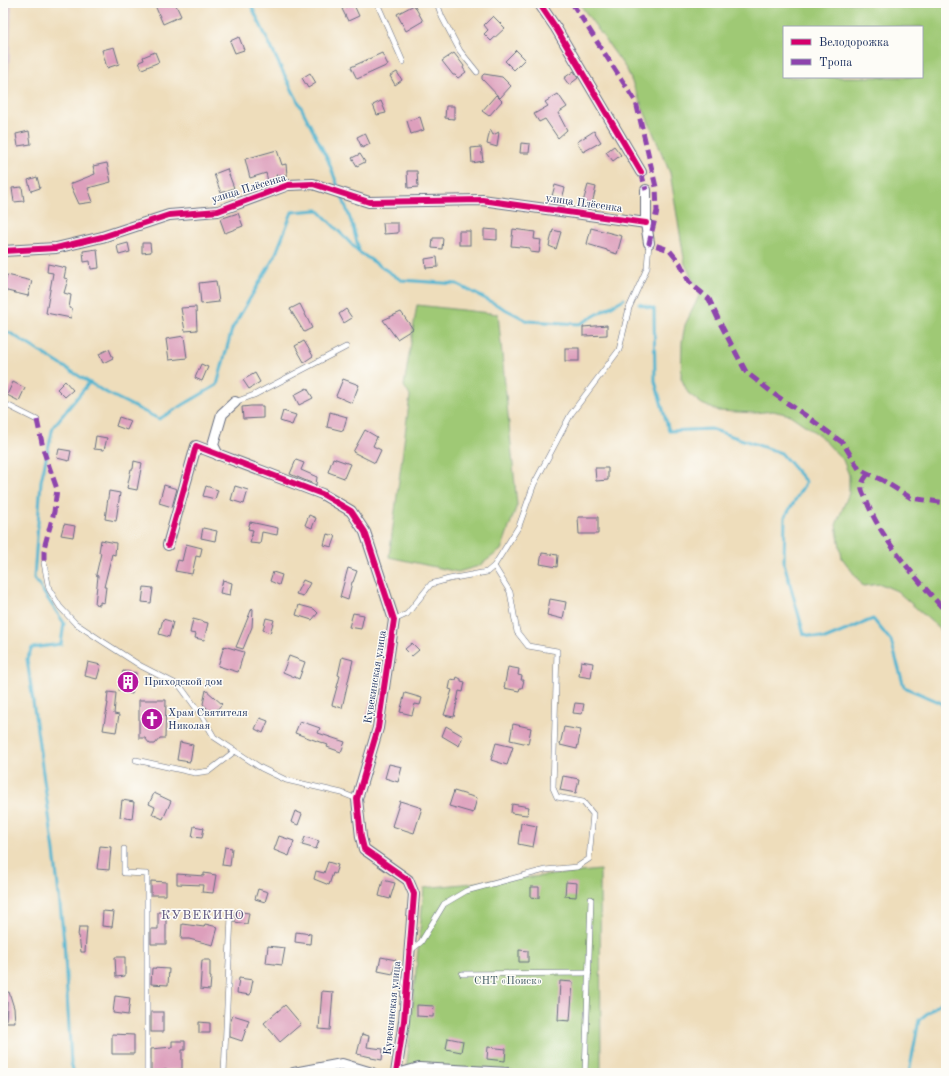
<svg xmlns="http://www.w3.org/2000/svg" width="949" height="1076" font-family="'Old Standard TT',serif">
	<rect width="100%" height="100%" fill="#fdfcf7"/>
	<filter id="ink" filterUnits="userSpaceOnUse"><feTurbulence type="fractalNoise" baseFrequency=".025" numOctaves="2"/><feDisplacementMap in="SourceGraphic" scale="8" xChannelSelector="R" yChannelSelector="G"/><feConvolveMatrix kernelMatrix="1 2 1 2 8 2 1 2 1" color-interpolation-filters="sRGB"/></filter>
	<filter id="wash" filterUnits="userSpaceOnUse"><feTurbulence type="fractalNoise" baseFrequency=".012" numOctaves="4" result="noise"/><feDisplacementMap in="SourceGraphic" scale="16" xChannelSelector="R" yChannelSelector="G"/><feGaussianBlur stdDeviation="0.9" result="paint"/><feColorMatrix in="noise" values="0 0 0 0 0 0 0 0 0 0 0 0 0 0 0 0 0 1.4 0 .05"/><feComposite in="paint" operator="in"/></filter>
	<g filter="url(#wash)">
		<rect width="100%" height="100%" fill="#edb"/>
		<polygon fill="#d1bdca" points="3,3 12,3 8,98 3,98"/>
		<g fill="#9fc975" stroke="#5d7c6a" fill-rule="evenodd">
			<path d="M579,3H946V637L934,624L897,591L881,584L863,586L842,558L836,525L849,493V475L843,460L819,435L790,415L773,411L755,413L718,411L702,404L688,393L681,378L682,342L685,325L700,294L685,264L670,173L627,70ZM784,27H922V77H784Z"/>
			<polygon points="417,305 498,314 517,505 501,550 479,566 458,572 389,557 410,396 404,386"/>
			<polygon points="600,870 601,1073 406,1073 424,888"/>
		</g>
		<g fill="none" stroke-linecap="round" stroke-linejoin="round">
			<g stroke="#52b5d1" stroke-width="3">
				<polyline points="250,3 281,68 328,160 339,189"/>
				<polyline points="342,196 353,227 359,250"/>
				<polyline points="639,304 654,309 655,381 669,431 711,429 781,453 806,482 785,517 784,563 804,634 825,639 873,619 891,641 904,687 941,703 946,713"/>
				<polyline points="3,331 10,333 103,391 159,419 217,385 232,329 275,256 292,212 318,210 359,252 401,280 457,284 528,321 580,324 624,299"/>
				<polyline points="74,1073 71,1063 64,941 54,851 27,659 32,648 61,644 64,623 34,578 41,481 53,427 89,383"/>
				<polyline points="909,1073 919,1020 946,998"/>
			</g>
		</g>
		<g id="blocks">
			<g fill="#dd9fbc">
				<polygon points="154,3 175,3 181,16 163,24"/>
				<polygon points="353,3 359,16 348,21 342,9"/>
				<polygon points="414,5 423,21 406,31 397,14"/>
				<polygon points="493,16 505,28 491,41 484,34 488,30 484,25"/>
				<polygon points="239,37 244,50 235,53 230,41"/>
				<polygon points="114,47 119,64 107,68 102,50"/>
				<polygon points="516,50 525,59 514,70 505,61"/>
				<polygon points="155,52 159,62 142,69 139,62 144,60 143,57"/>
				<polygon points="382,53 388,65 357,79 351,67"/>
				<polygon points="454,53 464,66 463,68 466,72 458,78 455,75 453,75 442,61"/>
				<polygon points="574,71 578,78 569,85 564,78"/>
				<polygon points="397,72 402,80 395,85 390,76"/>
				<polygon points="310,73 316,83 308,88 302,78"/>
				<polygon points="484,74 502,77 511,86 500,98 482,79 482,76"/>
				<polygon points="558,94 567,107 558,113 567,130 558,138 545,119 539,122 534,114 548,106 545,102"/>
				<polygon points="496,95 502,101 489,116 482,111"/>
				<polygon points="381,101 386,113 377,115 373,105"/>
				<polygon points="446,106 454,106 454,119 445,118"/>
				<polygon points="420,117 424,130 411,134 407,121"/>
				<polygon points="490,129 493,135 499,132 497,147 487,144"/>
				<polygon points="29,131 31,144 18,146 16,134"/>
				<polygon points="594,131 601,142 583,152 577,142"/>
				<polygon points="365,133 370,144 362,148 357,137"/>
				<polygon points="521,143 530,144 529,153 520,153"/>
				<polygon points="614,146 621,155 613,161 606,152"/>
				<polygon points="481,147 483,161 472,163 471,148"/>
				<polygon points="277,150 282,165 286,164 287,175 276,175 278,182 269,185 266,173 250,178 245,159"/>
				<polygon points="360,154 365,162 357,166 352,158"/>
				<polygon points="107,163 111,182 88,188 93,202 79,204 70,184 95,174 93,166"/>
				<polygon points="227,169 234,188 221,193 214,174"/>
				<polygon points="407,171 417,171 418,187 408,188"/>
				<polygon points="37,177 40,188 31,191 28,180"/>
				<polygon points="555,185 565,188 562,199 552,196"/>
				<polygon points="588,185 596,187 592,204 583,202"/>
				<polygon points="22,187 24,201 14,202 12,188"/>
				<polygon points="238,213 243,226 225,233 220,219"/>
				<polygon points="383,223 398,223 398,233 384,234"/>
				<polygon points="591,228 622,236 617,254 607,251 607,250 587,244"/>
				<polygon points="484,229 497,230 497,240 484,239"/>
				<polygon points="513,229 535,232 534,239 541,240 539,253 530,252 530,248 511,246"/>
				<polygon points="553,230 561,232 556,249 549,246"/>
				<rect x="459" y="231" width="11" height="14"/>
				<polygon points="433,238 443,238 442,249 432,248"/>
				<polygon points="128,243 130,252 119,255 117,246"/>
				<polygon points="142,243 150,243 151,252 142,253"/>
				<polygon points="97,249 99,268 91,269 90,261 84,262 83,251"/>
				<polygon points="437,257 438,267 426,268 425,259"/>
				<polygon points="48,264 66,268 64,278 68,279 64,293 71,295 69,308 72,309 71,318 46,313 53,273 47,272"/>
				<polygon points="7,275 32,281 28,296 3,290"/>
				<polygon points="216,281 219,302 201,304 199,283"/>
				<polygon points="300,304 312,328 304,332 290,309"/>
				<polygon points="196,307 197,330 185,331 181,308"/>
				<polygon points="346,309 352,318 344,323 339,314"/>
				<polygon points="401,312 413,329 397,339 383,320"/>
				<polygon points="607,325 607,335 583,336 583,327"/>
				<polygon points="184,336 187,358 169,360 166,339"/>
				<polygon points="304,341 313,356 304,362 295,346"/>
				<rect x="565" y="348" width="14" height="13"/>
				<polygon points="109,349 113,358 103,363 99,354"/>
				<polygon points="201,364 208,367 202,381 195,378"/>
				<polygon points="255,373 260,382 249,389 243,380"/>
				<polygon points="343,379 359,385 352,403 336,396"/>
				<polygon points="65,381 73,390 65,397 57,389"/>
				<polygon points="13,382 25,388 19,401 7,395"/>
				<polygon points="307,388 313,398 299,405 294,395"/>
				<polygon points="251,406 263,406 263,418 243,419 242,407"/>
				<polygon points="283,411 296,415 292,425 280,421"/>
				<polygon points="330,412 347,417 343,431 327,427"/>
				<polygon points="119,417 131,421 127,430 116,426"/>
				<polygon points="365,430 377,437 373,446 381,450 375,463 353,452"/>
				<polygon points="96,436 107,438 104,450 94,449"/>
				<polygon points="59,449 71,451 69,461 57,458"/>
				<polygon points="333,458 350,464 344,478 328,472"/>
				<polygon points="296,460 304,463 301,470 317,477 316,485 290,474"/>
				<polygon points="134,461 142,463 137,490 127,488 131,469 133,469"/>
				<polygon points="595,468 608,468 608,480 596,481"/>
				<polygon points="164,485 177,489 172,507 159,503"/>
				<polygon points="206,486 218,490 215,499 203,496"/>
				<polygon points="235,486 248,490 244,504 231,500"/>
				<polygon points="109,491 120,493 116,521 105,519"/>
				<polygon points="309,515 316,518 312,528 305,525"/>
				<polygon points="578,517 598,517 598,534 579,534"/>
				<polygon points="250,522 278,528 277,535 262,532 260,544 250,543 253,530 248,529"/>
				<polygon points="64,524 75,526 73,537 61,535"/>
				<polygon points="203,528 217,531 215,541 201,538"/>
				<polygon points="327,534 336,536 332,547 324,545"/>
				<polygon points="101,540 116,543 115,555 112,554 104,587 106,587 104,603 100,602 100,605 95,604 98,576 96,575 101,553 99,552"/>
				<polygon points="186,544 202,548 200,557 196,556 192,574 175,571 178,560 182,561"/>
				<polygon points="542,553 558,555 557,567 540,564"/>
				<polygon points="348,568 357,571 353,582 352,582 348,600 340,597"/>
				<polygon points="273,572 282,575 279,585 270,581"/>
				<polygon points="223,580 232,583 230,595 220,593"/>
				<polygon points="303,580 310,583 303,596 296,594"/>
				<polygon points="144,587 153,588 151,603 142,602"/>
				<polygon points="550,599 566,602 563,619 547,615"/>
				<polygon points="299,605 314,609 318,613 312,620 296,615"/>
				<polygon points="252,608 253,609 252,627 243,649 236,647"/>
				<polygon points="353,613 364,615 361,629 349,627"/>
				<polygon points="266,618 274,620 270,633 263,630"/>
				<polygon points="163,619 173,622 169,637 159,634"/>
				<polygon points="193,619 208,623 204,640 195,638 196,634 190,633"/>
				<polygon points="412,643 419,650 412,656 405,649"/>
				<polygon points="224,646 244,652 238,672 218,666"/>
				<polygon points="289,656 305,662 299,679 283,672"/>
				<polygon points="342,657 353,660 342,708 332,705 340,676 338,675"/>
				<polygon points="581,661 593,663 591,678 579,676"/>
				<polygon points="88,662 101,665 97,679 85,676"/>
				<polygon points="508,667 519,669 518,675 522,676 521,680 524,680 522,688 520,688 519,691 504,688"/>
				<polygon points="123,671 136,673 132,694 119,691"/>
				<polygon points="457,677 461,679 461,681 465,682 463,692 459,691 454,717 444,715 452,690 449,689 451,679 456,680"/>
				<polygon points="206,690 222,704 213,714 203,704"/>
				<polygon points="108,692 116,693 114,714 119,715 116,732 103,730 108,703 107,703"/>
				<polygon points="405,693 422,698 420,705 415,704 412,715 400,712"/>
				<polygon points="139,700 166,700 165,738 160,738 155,744 150,744 145,738 139,738"/>
				<polygon points="370,701 375,702 373,717 366,716"/>
				<polygon points="575,703 584,704 582,714 573,713"/>
				<polygon points="260,718 268,721 263,733 255,729"/>
				<polygon points="300,721 320,728 318,733 345,742 341,752 327,747 328,745 295,733"/>
				<polygon points="513,724 531,728 528,744 510,740"/>
				<polygon points="446,726 463,736 459,746 442,736"/>
				<polygon points="564,727 581,730 577,749 560,745"/>
				<polygon points="180,742 193,745 190,762 177,760"/>
				<polygon points="496,743 513,747 507,765 491,760"/>
				<polygon points="389,764 402,767 398,782 385,778"/>
				<polygon points="563,776 579,779 576,793 560,790"/>
				<polygon points="454,791 477,798 473,813 449,806"/>
				<polygon points="154,793 171,801 163,819 152,814 155,807 149,804"/>
				<polygon points="122,800 134,802 132,819 120,817"/>
				<polygon points="400,801 422,808 414,833 392,826"/>
				<polygon points="512,804 529,807 527,815 511,813"/>
				<polygon points="295,811 302,814 298,825 291,822"/>
				<polygon points="521,823 537,826 533,847 518,844"/>
				<polygon points="194,826 204,828 202,838 192,837"/>
				<polygon points="279,836 294,841 289,856 274,850"/>
				<polygon points="305,837 319,841 316,849 302,845"/>
				<polygon points="100,846 111,847 109,870 97,869"/>
				<polygon points="225,847 232,848 230,866 222,865"/>
				<polygon points="328,862 338,865 335,874 333,873 329,885 314,879 316,871 324,873"/>
				<polygon points="204,873 216,875 213,893 202,892 203,885 177,884 177,874 204,876"/>
				<polygon points="383,880 395,883 390,899 379,896"/>
				<polygon points="151,881 166,882 166,895 151,895"/>
				<polygon points="566,882 577,883 576,897 565,896"/>
				<polygon points="531,887 539,887 539,898 531,897"/>
				<polygon points="258,889 268,892 265,902 255,899"/>
				<polygon points="103,911 114,912 112,927 102,926"/>
				<polygon points="235,911 249,913 247,924 235,922"/>
				<polygon points="158,912 166,912 166,944 151,944 151,929 158,929"/>
				<polygon points="182,924 204,927 205,924 218,927 213,945 189,939 181,939"/>
				<polygon points="79,927 87,927 85,952 81,952 79,936 78,936"/>
				<polygon points="296,932 311,934 310,944 295,942"/>
				<polygon points="268,946 285,948 282,965 266,963"/>
				<polygon points="519,950 528,951 528,962 519,962"/>
				<polygon points="115,957 125,957 125,976 116,977"/>
				<polygon points="381,957 396,960 393,974 378,971"/>
				<polygon points="202,960 210,960 210,977 211,977 210,990 200,989"/>
				<polygon points="152,968 169,969 168,985 151,984"/>
				<polygon points="239,978 253,980 250,995 237,993"/>
				<polygon points="560,981 573,982 570,1021 558,1020"/>
				<polygon points="322,991 333,992 330,1030 319,1029"/>
				<polygon points="9,992 14,1008 15,1022 6,1022 7,1002 3,1003 3,993"/>
				<polygon points="115,996 130,998 128,1015 113,1013"/>
				<polygon points="285,1005 301,1024 280,1042 264,1023"/>
				<polygon points="417,1005 434,1006 433,1017 417,1016"/>
				<rect x="151" y="1012" width="12" height="20"/>
				<polygon points="233,1015 249,1020 242,1041 230,1037 230,1023"/>
				<polygon points="199,1022 210,1023 210,1033 199,1033"/>
				<polygon points="112,1034 134,1035 134,1054 112,1054"/>
				<polygon points="362,1034 369,1036 367,1047 383,1049 382,1060 371,1058 371,1057 357,1054"/>
				<polygon points="448,1038 463,1041 461,1052 446,1049"/>
				<polygon points="172,1041 185,1041 185,1050 182,1050 182,1069 164,1070 164,1073 151,1073 151,1049 172,1047"/>
				<polygon points="488,1047 506,1049 505,1061 487,1059"/>
			</g>
		</g>
	</g>
	<g filter="url(#ink)">
		<use href="#blocks" fill-opacity="0" stroke="#656c7f" stroke-width="1"/>
		<g fill="none" stroke-linecap="round" stroke-linejoin="round">
			<g stroke="#656c7f" stroke-width="6">
				<g id="lane">
					<polyline points="377,3 403,62"/>
					<polyline points="437,3 442,17 460,51 477,72"/>
					<polyline points="235,402 254,395 346,347"/>
					<polyline points="3,403 37,420"/>
					<polyline points="44,563 49,589 60,607 75,623 102,641 141,666 180,686 202,716 214,737 261,768 286,780 342,793 357,799"/>
					<polyline points="394,620 407,614 431,584 449,579 487,572 494,566 519,526 534,484 571,414 619,350 629,308 647,268 649,243"/>
					<polyline points="136,760 195,773 209,771 235,751"/>
					<polyline points="124,849 124,873 147,874 147,1073"/>
					<polyline points="410,951 421,942 444,904 466,891 545,870 577,867 589,859 593,814 583,802 557,797 553,788 557,651 528,646 517,632 510,592 494,566"/>
					<polyline points="462,974 589,973"/>
					<polyline points="224,1073 231,916"/>
					<polyline points="585,1073 591,899"/>
				</g>
			</g>
			<g stroke="#656c7f" stroke-width="12">
				<g id="street">
					<polyline points="539,3 556,28 641,172"/>
					<polyline points="646,190 646,223 649,243"/>
					<polyline points="3,251 56,248 102,237 169,215 218,211 288,185 313,184 369,202 482,200 646,223"/>
					<polyline points="218,455 213,445 222,414 235,402"/>
					<polyline points="168,545 196,446 322,494 351,511 365,532 394,620 378,728 357,799 361,837 364,849 408,880 414,894 404,1021 396,1073"/>
					<polyline points="294,1073 342,1064 372,1073"/>
					<polyline points="401,1073 419,1068 508,1073"/>
				</g>
			</g>
			<use href="#lane" stroke="#fff" stroke-width="5"/>
			<use href="#street" stroke="#fff" stroke-width="10"/>
			<g stroke="#8e44ad" stroke-width="5" stroke-dasharray="10 5" stroke-linecap="butt">
				<polyline points="572,3 636,102 656,187 657,211 649,243 669,250 680,263 689,282 709,299 720,323 746,372 774,394 805,415 843,443 859,469 882,480 911,498 946,503"/>
				<polyline points="641,172 646,190"/>
				<polyline points="37,420 44,452 57,489 54,512 44,548 44,563"/>
				<path d="M868,474C864,479 861,483 862,490C863,494 866,498 867,502C882,541 918,580 946,612"/>
			</g>
			<g stroke="#fdfcf7" stroke-width="8">
				<g id="cycleway">
					<polyline points="539,3 556,28 641,172"/>
					<polyline points="3,251 56,248 102,237 169,215 218,211 288,185 313,184 369,202 482,200 646,223"/>
					<polyline points="168,545 196,446 322,494 351,511 365,532 394,620 378,728 357,799 361,837 364,849 408,880 414,894 404,1021 396,1073"/>
				</g>
			</g>
			<use href="#cycleway" stroke="#d6006c" stroke-width="6"/>
		</g>
	</g>
	<defs>
		<g id="building-disc" transform="scale(1.15)"><circle r="9.5" fill="#b5179e" stroke="#fdfcf7"/><path d="M-4-6H4V6H1V3H-1V6H-4ZM-2.5-4.3h1.7v1.8h-1.7ZM.8-4.3h1.7v1.8H.8ZM-2.5-1h1.7V.8h-1.7ZM.8-1h1.7V.8H.8Z" fill="#fff"/></g>
		<g id="church-disc" transform="scale(1.15)"><circle r="9.5" fill="#b5179e" stroke="#fdfcf7"/><path d="M-1.2-6h2.4v3.5h3.3v2.4h-3.3V6h-2.4V-.1h-3.3v-2.4h3.3Z" fill="#fff"/></g>
	</defs>
	<g fill-rule="evenodd">
		<use href="#building-disc" x="128" y="682"/>
		<use href="#church-disc" x="152" y="719"/>
	</g>
	<g text-anchor="middle" dominant-baseline="central" stroke-width="3" stroke-linejoin="round" paint-order="stroke">
		<g font-size="11" fill="#1b2f5e" stroke="#fdfcf7">
			<text transform="translate(249 189) rotate(-17)">улица Плёсенка</text>
			<text transform="translate(584 204) rotate(8)">улица Плёсенка</text>
			<text transform="translate(376 677) rotate(-81)">Кувекинская улица</text>
			<text transform="translate(393 1008) rotate(-84)">Кувекинская улица</text>
		</g>
		<g font-size="11" fill="#1b2f5e" stroke="#fdfcf7" text-anchor="start">
			<text x="144" y="682">Приходской дом</text>
			<text x="168" y="713">Храм Святителя<tspan x="168" dy="13">Николая</tspan></text>
		</g>
		<g font-size="11" fill="#435d65" stroke="#fdfcf7">
			<text x="508" y="981">СНТ «Поиск»</text>
		</g>
		<g font-size="13" letter-spacing="1" fill="#5f567f" stroke="#fdfcf7">
			<text x="203" y="915">КУВЕКИНО</text>
		</g>
	</g>
	<rect width="949" height="1076" fill="none" stroke="#fdfcf7" stroke-width="16"/>
	<rect x="783" y="26" width="140" height="52" fill="#fdfcf7" stroke="#a3aaba"/>
	<rect x="791" y="39" width="20" height="6" fill="#d6006c" stroke="#a3aaba"/>
	<text x="819" y="46" font-size="12" fill="#1b2f5e">Велодорожка</text>
	<rect x="791" y="59" width="20" height="6" fill="#8e44ad" stroke="#a3aaba"/>
	<text x="819" y="66" font-size="12" fill="#1b2f5e">Тропа</text>
</svg>
